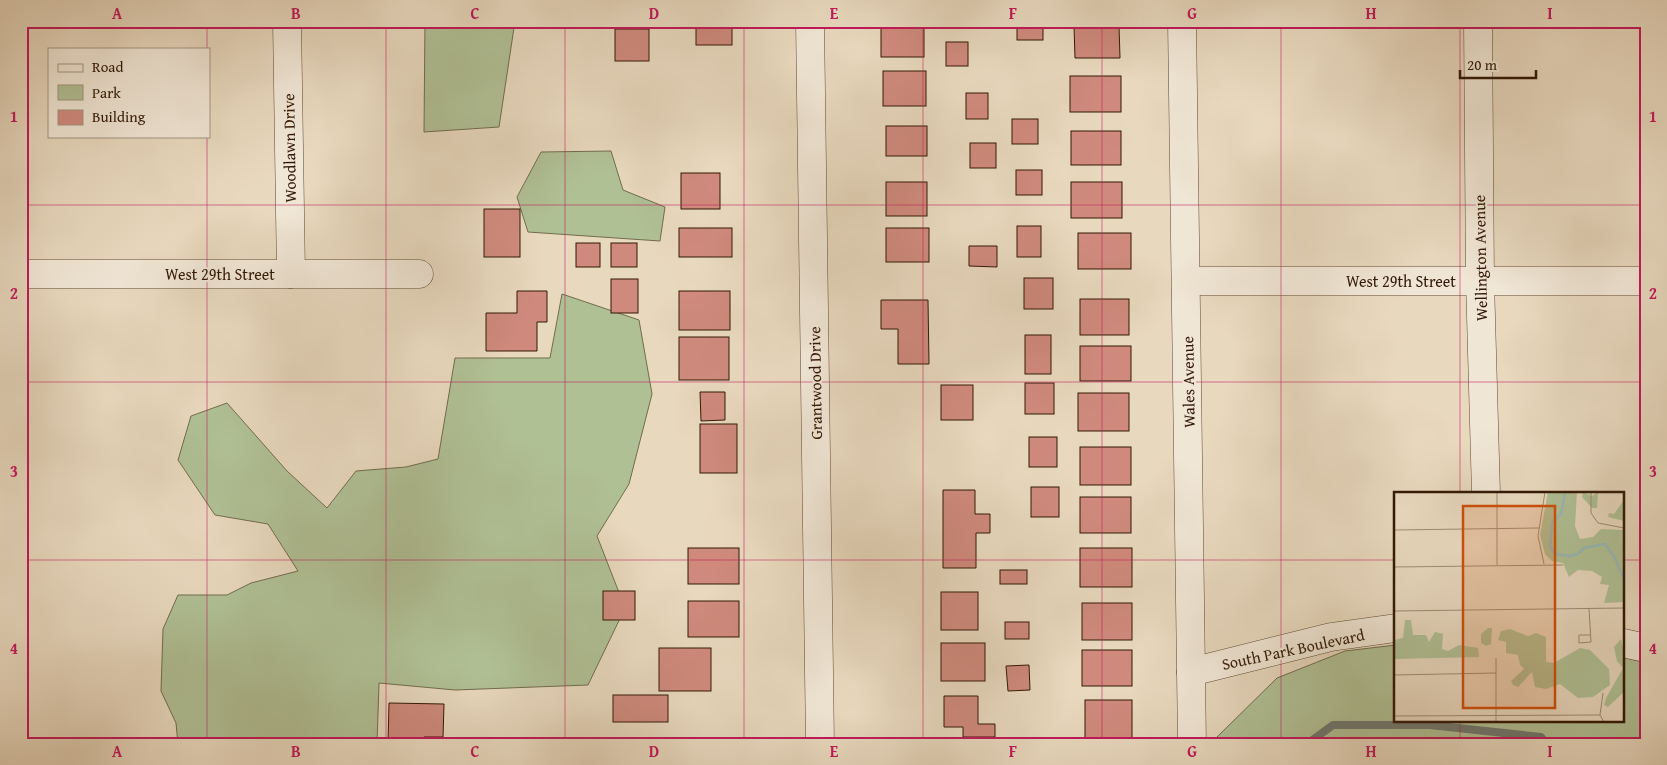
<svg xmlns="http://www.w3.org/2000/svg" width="1667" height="765" font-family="'Gentium Book Plus',serif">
	<rect width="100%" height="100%" fill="#e8d8be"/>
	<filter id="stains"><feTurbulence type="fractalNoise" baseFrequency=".004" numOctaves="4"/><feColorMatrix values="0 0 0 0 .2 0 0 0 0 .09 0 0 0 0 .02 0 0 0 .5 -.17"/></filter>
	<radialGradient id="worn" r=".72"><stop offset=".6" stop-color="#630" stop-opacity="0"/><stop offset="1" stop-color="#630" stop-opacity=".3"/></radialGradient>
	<g fill="#b0c095" stroke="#716c4d">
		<polygon points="425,21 515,21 499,127 424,132"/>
		<polygon points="611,151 623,190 665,207 660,241 528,232 517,197 541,152"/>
		<polygon points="562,294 639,320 652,394 629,484 597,536 625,608 588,685 455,690 379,683 377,744 178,744 176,723 161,691 163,629 178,595 227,595 251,583 298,571 268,524 215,515 178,460 191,416 227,403 287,471 327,508 356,471 406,467 438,459 455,358 550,358"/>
		<polygon points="1396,645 1396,721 1623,721 1623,657 1646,663 1646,744 1214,744 1215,739 1277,678 1345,651"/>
	</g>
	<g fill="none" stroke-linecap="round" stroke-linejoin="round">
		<polyline stroke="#6f7870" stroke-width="8" points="1307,744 1333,725 1430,725 1541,737 1547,744"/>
	</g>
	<g fill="#cf8a7d" stroke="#321805">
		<rect x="696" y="21" width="36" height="24"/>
		<rect x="1017" y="21" width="26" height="19"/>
		<rect x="881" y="22" width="43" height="35"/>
		<polygon points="1074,26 1119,26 1120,58 1075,58"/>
		<rect x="615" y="29" width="34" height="32"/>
		<rect x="946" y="42" width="22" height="24"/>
		<rect x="883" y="71" width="43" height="35"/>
		<rect x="1070" y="76" width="51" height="36"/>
		<rect x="966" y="93" width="22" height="26"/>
		<rect x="1012" y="119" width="26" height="25"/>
		<rect x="886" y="126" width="41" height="30"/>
		<rect x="1071" y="131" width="50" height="34"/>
		<rect x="970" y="143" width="26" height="25"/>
		<rect x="1016" y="170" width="26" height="25"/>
		<rect x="681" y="173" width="39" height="36"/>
		<rect x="886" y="182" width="41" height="34"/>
		<rect x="1071" y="182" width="51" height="36"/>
		<rect x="484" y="209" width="36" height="48"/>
		<rect x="1017" y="226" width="24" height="31"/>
		<rect x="679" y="228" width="53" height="29"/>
		<rect x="886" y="228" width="43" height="34"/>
		<rect x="1078" y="233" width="53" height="36"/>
		<rect x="576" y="243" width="24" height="24"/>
		<rect x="611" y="243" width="26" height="24"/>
		<polygon points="969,246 997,246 997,267 969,266"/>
		<rect x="1024" y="278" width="29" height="31"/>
		<rect x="611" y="279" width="27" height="34"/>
		<polygon points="517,291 547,291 547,322 537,322 537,351 486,351 486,313 517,313"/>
		<rect x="679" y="291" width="51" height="39"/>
		<rect x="1080" y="299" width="49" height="36"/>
		<polygon points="881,300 928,300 929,364 898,364 898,329 881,329"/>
		<rect x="1025" y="335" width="26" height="39"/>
		<rect x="679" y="337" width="50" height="43"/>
		<rect x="1080" y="346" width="51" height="35"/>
		<rect x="1025" y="383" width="29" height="31"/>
		<rect x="941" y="385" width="32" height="35"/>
		<polygon points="700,392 725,392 725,420 701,421"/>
		<rect x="1078" y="393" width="51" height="38"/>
		<rect x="700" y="424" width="37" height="49"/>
		<rect x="1029" y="437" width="28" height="30"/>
		<rect x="1080" y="447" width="51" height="38"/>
		<rect x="1031" y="487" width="28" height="30"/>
		<polygon points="943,490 975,490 975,514 990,514 990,533 976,533 976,568 943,568"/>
		<rect x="1080" y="497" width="51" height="36"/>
		<rect x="688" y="548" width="51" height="36"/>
		<rect x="1080" y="548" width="52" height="39"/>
		<rect x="1000" y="570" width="27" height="14"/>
		<rect x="603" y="591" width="32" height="29"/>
		<rect x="941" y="592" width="37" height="38"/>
		<rect x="688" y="601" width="51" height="36"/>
		<rect x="1082" y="603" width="50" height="37"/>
		<rect x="1005" y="622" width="24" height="17"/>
		<rect x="941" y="643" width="44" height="38"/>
		<rect x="659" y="648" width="52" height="43"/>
		<rect x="1082" y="650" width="50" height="36"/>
		<polygon points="1029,665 1030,690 1008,691 1006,666"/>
		<rect x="613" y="695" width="55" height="27"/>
		<polygon points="944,696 978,696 978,724 995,724 995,737 963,737 963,727 944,727"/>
		<rect x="1085" y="700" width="47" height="42"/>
		<polygon points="389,703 444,704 443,737 424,737 424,744 388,744"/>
	</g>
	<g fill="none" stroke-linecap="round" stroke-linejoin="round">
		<g stroke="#604833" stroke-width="29">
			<g id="minor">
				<polyline points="287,21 291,274"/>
				<polyline points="1182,21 1192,744"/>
				<polyline points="1478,21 1480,281 1486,494"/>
				<polyline points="21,274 419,274"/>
				<polyline points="1187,281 1646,281"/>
				<polyline points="1623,643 1646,648"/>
				<polyline points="1191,672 1331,637 1396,628"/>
			</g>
		</g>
		<g stroke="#604833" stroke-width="29">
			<polyline id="tertiary" points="810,21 820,744"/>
		</g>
		<use href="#minor" stroke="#f0e6d5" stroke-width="28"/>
		<use href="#tertiary" stroke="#f0e6d5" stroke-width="28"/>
	</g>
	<path fill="none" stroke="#c2185b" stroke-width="1" stroke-opacity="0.55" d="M207,21V49M386,21V744M565,21V744M744,21V744M923,21V744M1102,21V744M1281,21V744M1460,21V494M207,136V744M21,205H1646M21,382H1646M21,560H1396M1623,560H1646M1460,721V744"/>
	<g text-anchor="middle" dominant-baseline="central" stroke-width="4" stroke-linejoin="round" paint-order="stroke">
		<g font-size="16" fill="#321805" stroke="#f0e6d5">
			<text transform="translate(289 148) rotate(-91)">Woodlawn Drive</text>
			<text transform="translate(1480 258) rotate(-91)">Wellington Avenue</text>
			<text x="220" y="274">West 29th Street</text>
			<text x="1401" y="281">West 29th Street</text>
			<text transform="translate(1188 382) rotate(-91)">Wales Avenue</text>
			<text transform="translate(815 383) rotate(-91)">Grantwood Drive</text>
			<text transform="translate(1293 649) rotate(-12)">South Park Boulevard</text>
		</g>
	</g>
	<g transform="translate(1394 492)">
		<rect width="230" height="230" fill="#e8d8be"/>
		<path d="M154,0H183L181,34L186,47L199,45L207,37L230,38V110L210,111L215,93L206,92L208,85L198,79L184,78L175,85L169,71L158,69L151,62L146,43ZM189,0L198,4L204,0L203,16H198L188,5ZM230,8V29L214,25L215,21L220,22ZM11,128H17L19,143H32L35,150L41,140L49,142L48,157L54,159L65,153L84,156L85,165L0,167V148L9,146ZM94,136H98L97,152L92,154L87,151V142ZM116,137L134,144L142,141L152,145V170L160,171L186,156L196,158L215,177L216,193L199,205L184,206L166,192L152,197L141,195L138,180L124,195L119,193L117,189L130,177L126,173L124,163L112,161V150L104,148L107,139ZM227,147L230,159V200L214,215L210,213L212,206L229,176L223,169L220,155Z" fill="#b0c095"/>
		<path fill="none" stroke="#98b8b8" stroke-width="2.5" d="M171,0L167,22L158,30L156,55L161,62L176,64L184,62L190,56L211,52L221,66L230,87"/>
		<path fill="none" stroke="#9f8b74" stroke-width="1" d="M197,0V21L204,31L230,36M0,38L145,36M150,72L144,44L151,0M103,73V0M0,75L169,73M195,117L197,150L185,151V143H196M0,119L230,116M102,166V230M0,183L102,181M209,201L206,223L210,230M0,224L206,223M0,230V183"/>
		<path fill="#cd4f0b" fill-opacity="0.15" stroke="#cd4f0b" stroke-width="2.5" d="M69,14H161V216H69Z"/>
		<rect width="230" height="230" fill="none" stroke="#321805" stroke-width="2.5"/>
	</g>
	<rect width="1667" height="765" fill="none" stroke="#e8d8be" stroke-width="55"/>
	<rect x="48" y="48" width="162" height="90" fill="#f0e6d5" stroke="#a49482"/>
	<rect x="58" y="64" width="25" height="8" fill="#f0e6d5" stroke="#a49482"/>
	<text x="92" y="72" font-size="15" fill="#321805">Road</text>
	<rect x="58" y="85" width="25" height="15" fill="#b0c095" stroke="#a49482"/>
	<text x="92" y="98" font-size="15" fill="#321805">Park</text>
	<rect x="58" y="110" width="25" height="15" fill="#cf8a7d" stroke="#a49482"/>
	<text x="92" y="122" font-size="15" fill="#321805">Building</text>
	<path d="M1460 70v8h76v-8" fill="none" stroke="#321805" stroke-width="2.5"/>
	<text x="1467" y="70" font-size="15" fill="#321805" stroke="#f0e6d5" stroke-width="4" paint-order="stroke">20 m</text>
	<rect x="28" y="28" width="1612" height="710" fill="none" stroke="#c2185b" stroke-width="2"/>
	<g font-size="16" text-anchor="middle" font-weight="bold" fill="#c2185b">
		<text x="117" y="19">A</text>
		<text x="296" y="19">B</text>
		<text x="475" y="19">C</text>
		<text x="654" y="19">D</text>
		<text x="834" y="19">E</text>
		<text x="1013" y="19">F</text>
		<text x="1192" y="19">G</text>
		<text x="1371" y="19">H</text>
		<text x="1550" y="19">I</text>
		<text x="14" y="122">1</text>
		<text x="1653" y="122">1</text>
		<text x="14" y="299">2</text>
		<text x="1653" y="299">2</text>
		<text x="14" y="477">3</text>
		<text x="1653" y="477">3</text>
		<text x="14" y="654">4</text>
		<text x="1653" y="654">4</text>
		<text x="117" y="757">A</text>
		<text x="296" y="757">B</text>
		<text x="475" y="757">C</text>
		<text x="654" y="757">D</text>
		<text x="834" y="757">E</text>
		<text x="1013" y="757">F</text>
		<text x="1192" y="757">G</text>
		<text x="1371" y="757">H</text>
		<text x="1550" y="757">I</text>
	</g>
	<rect width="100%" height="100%" filter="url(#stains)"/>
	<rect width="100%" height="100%" fill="url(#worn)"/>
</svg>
